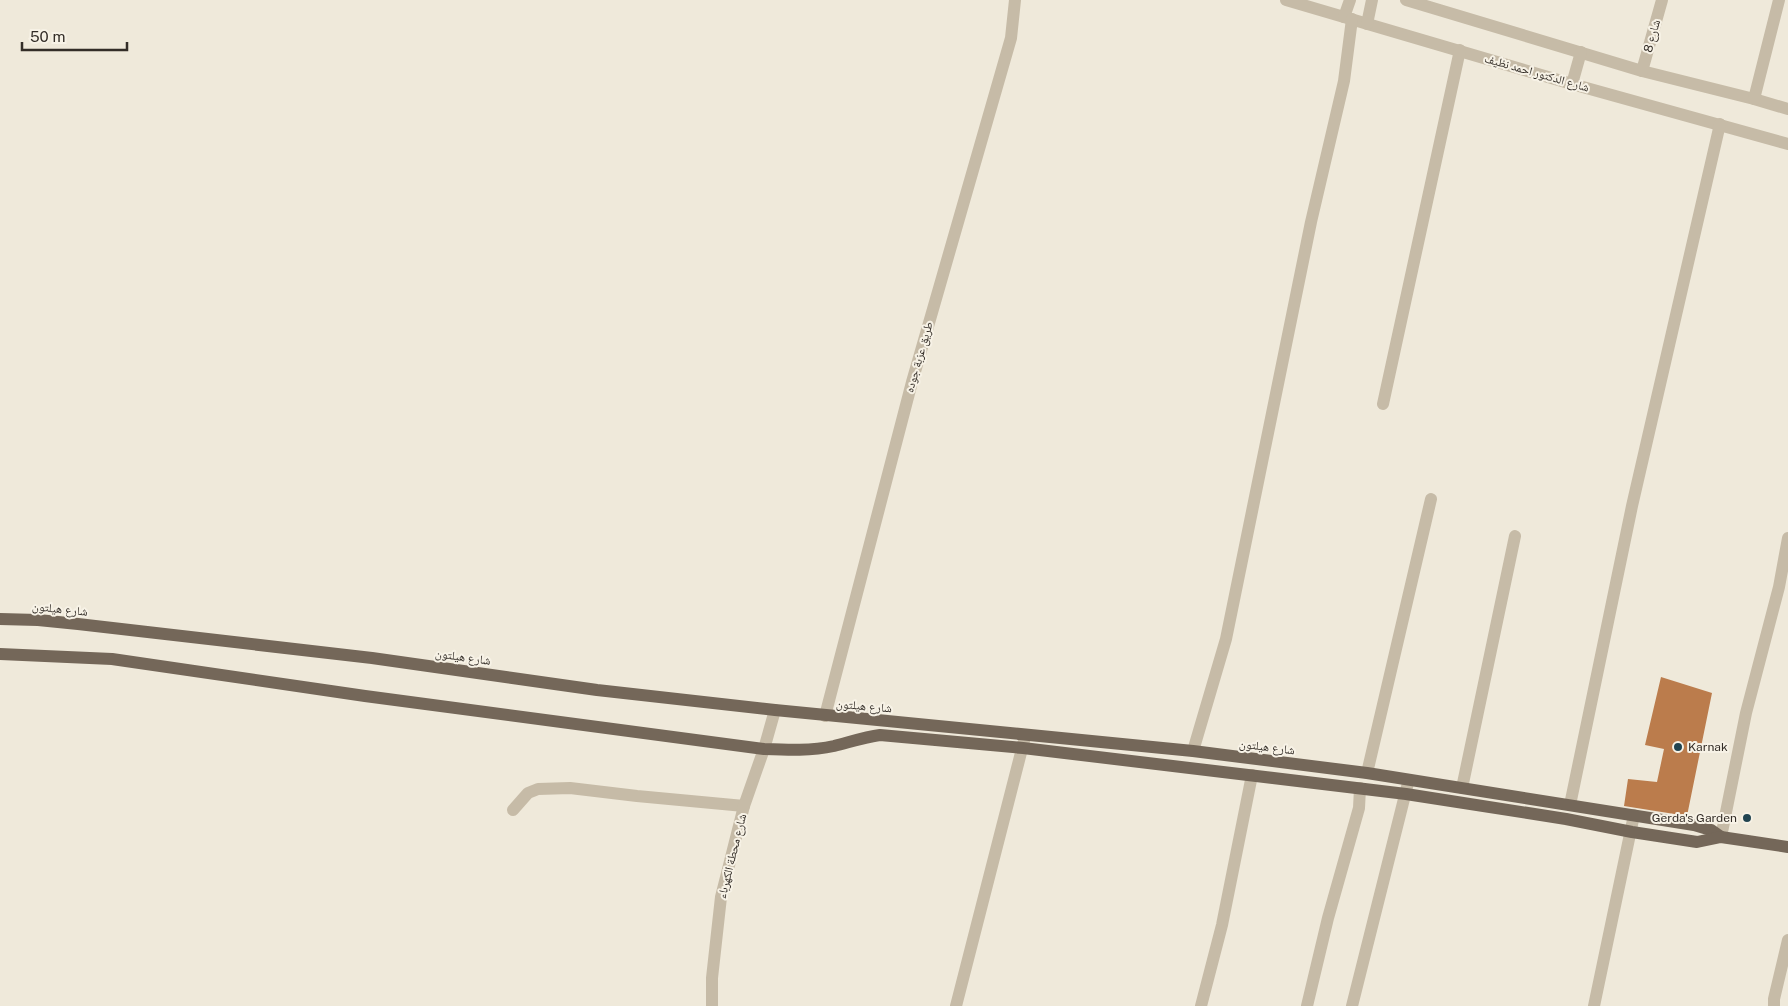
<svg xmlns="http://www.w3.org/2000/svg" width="1788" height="1006" font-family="'Public Sans','Noto Naskh Arabic',sans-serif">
	<rect width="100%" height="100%" fill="#efe9da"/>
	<polygon fill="#bb7c4c" points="1661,677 1712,693 1687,816 1624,806 1628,779 1657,782 1664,749 1645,745"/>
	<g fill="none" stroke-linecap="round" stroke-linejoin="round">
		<g stroke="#c6bba7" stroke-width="12">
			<polyline points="1286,0 1572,84 1788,144"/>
			<polyline points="1406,0 1642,71 1754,99 1788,109"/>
			<polyline points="1344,17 1350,0"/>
			<polyline points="1367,24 1372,0"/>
			<polyline points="1642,71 1662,0"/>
			<polyline points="1572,84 1581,52"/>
			<polyline points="1754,99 1779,0"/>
			<polyline points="1383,404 1460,50"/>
			<polyline points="825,716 912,382 1011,38 1015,0"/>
			<polyline points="1193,751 1226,639 1311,222 1344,81 1352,19"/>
			<polyline points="1367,773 1431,499"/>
			<polyline points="1462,788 1515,536"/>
			<polyline points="1570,805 1632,506 1720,124"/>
			<polyline points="513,810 528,793 538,789 570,788 637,796 744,806"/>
			<polyline points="1721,837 1746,713 1779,587 1788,538"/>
			<polyline points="712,1006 712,978 721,897 744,806 764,749 775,710"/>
			<polyline points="956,1006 1025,737"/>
			<polyline points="1201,1006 1222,925 1252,775"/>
			<polyline points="1307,1006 1328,918 1359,808 1360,788"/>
			<polyline points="1352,1006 1408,783"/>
			<polyline points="1594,1006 1634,815"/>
			<polyline points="1774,1006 1774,999 1788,940"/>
		</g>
		<g stroke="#746759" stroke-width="12">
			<polyline points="0,619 38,620 78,624 372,658 597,690 775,710 1193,751 1367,773 1694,825 1711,830 1721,837"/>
			<path d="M0,654L112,659L365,696L764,749C788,750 811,751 834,746C850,742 865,737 880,735L1023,748L1406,794L1566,819L1632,832L1697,842L1721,837L1788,847"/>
		</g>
	</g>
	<g fill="#214450" stroke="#f7f2e6" stroke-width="2">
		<circle cx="1678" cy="747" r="5"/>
		<circle cx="1747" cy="818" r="5"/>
	</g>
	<g text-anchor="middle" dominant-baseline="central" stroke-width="4" stroke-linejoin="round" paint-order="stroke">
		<g font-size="12" fill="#332d27" stroke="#f7f2e6">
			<text transform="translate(1652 36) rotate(-75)">شارع 8</text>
			<text transform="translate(1537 73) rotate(16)">شارع الدكتور احمد نظيف</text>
			<text transform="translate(919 357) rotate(-74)">طريق عزبة جوده</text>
			<text transform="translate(60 609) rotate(6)">شارع هيلتون</text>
			<text transform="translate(463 657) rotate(8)">شارع هيلتون</text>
			<text transform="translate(864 706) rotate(5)">شارع هيلتون</text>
			<text transform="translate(1267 747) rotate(7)">شارع هيلتون</text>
			<text transform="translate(732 856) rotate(-76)">شارع محطة الكهرباء</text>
		</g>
		<g font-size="12" fill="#332d27" stroke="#f7f2e6" text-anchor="start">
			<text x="1688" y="747">Karnak</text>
			<text x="1737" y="818" text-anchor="end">Gerda's Garden</text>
		</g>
	</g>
	<path d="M22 42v8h105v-8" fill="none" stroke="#332d27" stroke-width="2.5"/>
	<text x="30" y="42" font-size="15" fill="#332d27" stroke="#f7f2e6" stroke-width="4" paint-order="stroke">50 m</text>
</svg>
